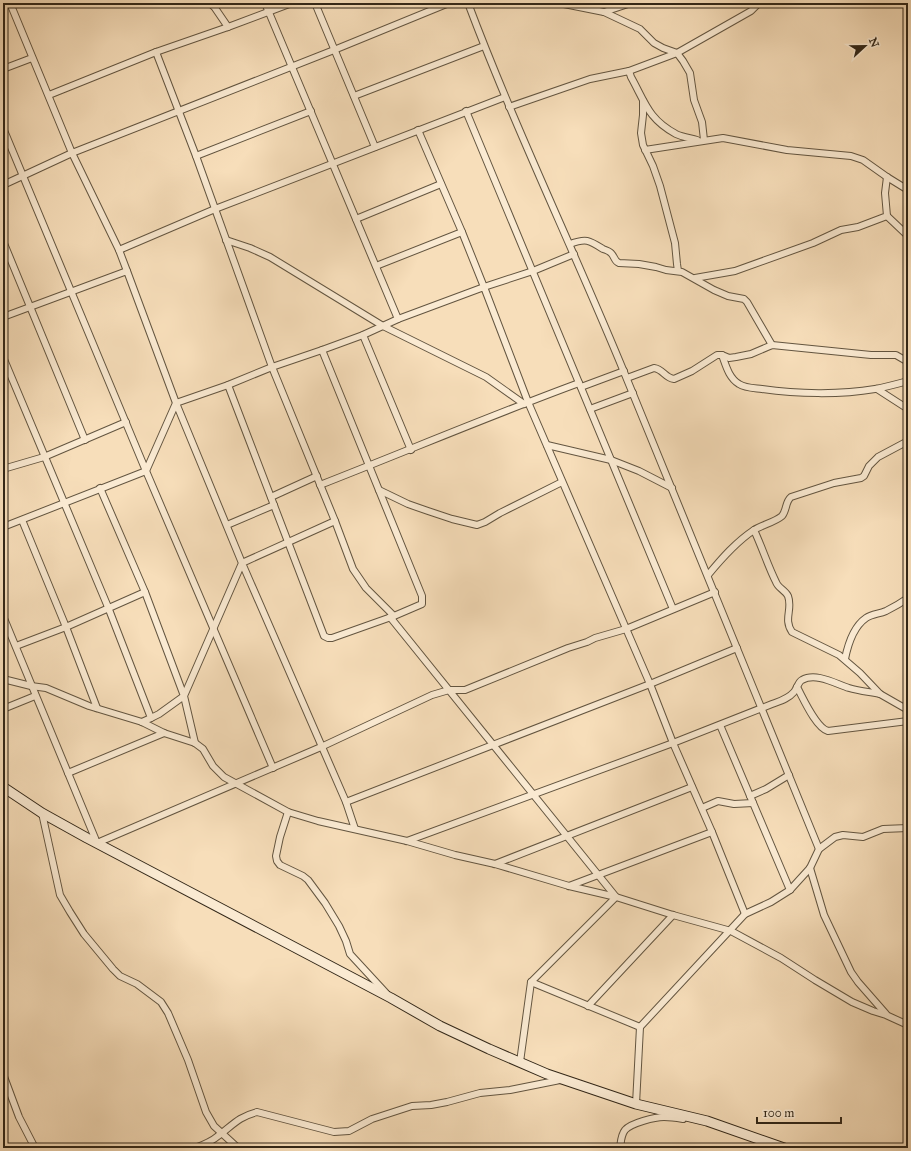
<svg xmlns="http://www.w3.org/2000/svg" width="911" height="1151" font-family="'IM FELL Great Primer',serif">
	<rect width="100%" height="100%" fill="#f7deba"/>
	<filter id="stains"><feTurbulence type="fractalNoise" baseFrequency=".005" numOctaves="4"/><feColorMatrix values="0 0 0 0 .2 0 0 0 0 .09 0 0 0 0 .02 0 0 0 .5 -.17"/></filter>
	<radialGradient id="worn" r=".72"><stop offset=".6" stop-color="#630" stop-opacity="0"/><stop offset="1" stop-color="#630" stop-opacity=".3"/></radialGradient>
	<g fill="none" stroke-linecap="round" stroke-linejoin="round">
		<g stroke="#635540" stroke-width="8">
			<g id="minor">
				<polyline points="10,3 72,153 334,50 449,3"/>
				<polyline points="210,3 215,8 228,27"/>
				<polyline points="265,3 398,319"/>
				<polyline points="315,3 375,147"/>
				<path d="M468,3C515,128 573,248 624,372C690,530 753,690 819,849L810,868L790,890L771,902L745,914L640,1027L636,1104"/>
				<polyline points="559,3 604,12 640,29 654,43 663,48 677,53 683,61 690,73 694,100 702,122 704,140"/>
				<polyline points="604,12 631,3"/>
				<polyline points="156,52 196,156 272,367 335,521 353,569 366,588 394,616"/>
				<polyline points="3,69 32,58"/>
				<path d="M629,71L631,77C645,102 648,119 676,134C682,137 690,138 697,140"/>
				<polyline points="49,95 156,52 228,27 292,3"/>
				<polyline points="354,96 484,46"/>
				<polyline points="643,101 643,115 641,133 643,145 653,166 660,186 675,243 677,264 678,271"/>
				<polyline points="509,107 590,79 629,71 677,53 751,11 759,3"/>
				<polyline points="466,111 673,609"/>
				<polyline points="3,128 146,471 273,768"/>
				<polyline points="418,130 462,232 484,287 533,271 574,254"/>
				<polyline points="645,150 723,138 787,150 851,156 863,160 887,177 908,190"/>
				<polyline points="196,156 311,111"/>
				<polyline points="3,185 72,153 119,250 127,271"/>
				<polyline points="887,216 906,234 908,238"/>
				<polyline points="356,219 441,184"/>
				<polyline points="226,240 250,248 270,257 383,326 486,377 524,404"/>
				<polyline points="3,241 85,440"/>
				<path d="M570,244C586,238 589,240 603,249C606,250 609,251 611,253C615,257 614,261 619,263L639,264L656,267L666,270L682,272L714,290L728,296L744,299L747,302L772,345"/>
				<polyline points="119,250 215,209 505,97"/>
				<polyline points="376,266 462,232"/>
				<polyline points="695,278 735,271 813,243 841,230 858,227 887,216 885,193 887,177"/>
				<polyline points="3,317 127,271 176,403 146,471 3,527"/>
				<polyline points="363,335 411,450"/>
				<path d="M722,355C726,366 729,378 739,384C745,388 754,388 762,389C797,394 840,395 875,389C886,387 897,384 908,381"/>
				<polyline points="3,357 108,607 151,718 142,722"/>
				<path d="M627,378L654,368C663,369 665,378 674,379L692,371L717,355H722L729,358L736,357L751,354L772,345L871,355H896L908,362"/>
				<polyline points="228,385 324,636 328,638 332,638 394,616 422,604 422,596 322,350"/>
				<polyline points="581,387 624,371"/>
				<polyline points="877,389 908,409"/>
				<polyline points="590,409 633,393"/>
				<polyline points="547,445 611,460 639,471 672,488"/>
				<polyline points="3,469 44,457 126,422"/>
				<path d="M320,485C407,451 492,415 579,383"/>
				<polyline points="100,488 145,592 184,696 159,714 151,718"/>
				<polyline points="379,490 408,504 428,511 452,519 477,525 485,522 500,513 562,482"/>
				<polyline points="271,497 317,476"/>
				<polyline points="22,520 66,627 97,708"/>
				<polyline points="335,521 242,563 346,802 355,829"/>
				<polyline points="227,525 274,505"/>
				<path d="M754,530C762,547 768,566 776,582C778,588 785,590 788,596C793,609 783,619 792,632L839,655L860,673L880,694L908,710"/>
				<path d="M708,575C722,558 736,542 754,530C762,525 775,522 782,516C787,510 785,502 791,497L834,483L861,478L864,476L869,466L878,457L908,441"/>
				<polyline points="3,616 97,843 321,747 432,695 449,690 465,690 568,648 587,642 595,638 626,629 715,592"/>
				<polyline points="390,617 616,897 531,982 520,1062"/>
				<polyline points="16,646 66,627 145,592"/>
				<path d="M845,659C848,644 853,627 866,618C872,614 879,614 886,611C894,607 901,603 908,598"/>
				<polyline points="3,679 31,686 46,688 89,706 142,722 164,733 195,743 203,749 213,766 224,777 288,812 318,821 407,841 455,855 495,864 569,886 616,897 673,915 731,931 781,958 815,980 852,1002 873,1011 886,1015 908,1025"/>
				<path d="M797,687C803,698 816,728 828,731L908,721"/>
				<polyline points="3,709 35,696"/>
				<polyline points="720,725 790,890"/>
				<polyline points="195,743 184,696 242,563 176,403 228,385 272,367 322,350 363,335 398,319 484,287 528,402 650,684 673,743 712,832 745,914"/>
				<polyline points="68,773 164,733"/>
				<polyline points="750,796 766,789 789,775"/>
				<polyline points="346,802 650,684 737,648"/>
				<polyline points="702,808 718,801 734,804 753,803"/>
				<polyline points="288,812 280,837 276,856 277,861 280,865 303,876 308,880 325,903 339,926 346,941 350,954 386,993"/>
				<polyline points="42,813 60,895 70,912 84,934 113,969 120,976 137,984 161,1002 168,1013 188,1060 206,1112 214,1126 238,1148"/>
				<path d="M407,841L673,743L772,704C780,701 788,699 794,692C797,689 798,682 802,680C816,672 836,684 849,688C859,691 870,692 880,694"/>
				<polyline points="819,849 835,837 843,835 863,837 883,829 908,828"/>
				<polyline points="495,864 692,787"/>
				<polyline points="810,868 824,915 851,972 858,982 886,1014"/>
				<polyline points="569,886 712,832"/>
				<polyline points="531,982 640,1027"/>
				<polyline points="588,1006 673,915"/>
				<polyline points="3,1074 19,1117 35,1148"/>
				<path d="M195,1148C203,1145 211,1142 218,1136C233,1125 238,1117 257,1112L334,1132L349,1131L372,1119L412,1106L431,1105L447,1102L480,1093L510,1090L560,1080"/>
				<path d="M620,1148C621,1141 621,1135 625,1130C631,1123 655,1117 664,1117C671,1117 677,1118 683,1119"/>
			</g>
		</g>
		<g stroke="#322718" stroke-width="11">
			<polyline id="secondary" points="3,787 42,813 87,838 391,998 440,1026 489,1049 547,1074 636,1104 707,1121 784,1148"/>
		</g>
		<use href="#minor" stroke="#faead2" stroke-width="6"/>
		<use href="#secondary" stroke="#faead2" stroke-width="9"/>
	</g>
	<rect width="911" height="1151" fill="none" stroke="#f7deba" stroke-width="16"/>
	<rect x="4" y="4" width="903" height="1143" fill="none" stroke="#322718" stroke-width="2"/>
	<rect x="8" y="8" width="895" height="1135" fill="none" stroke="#322718"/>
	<g transform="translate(865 46) rotate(68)" stroke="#faead2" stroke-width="3" paint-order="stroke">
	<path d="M0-3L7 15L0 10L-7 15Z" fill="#322718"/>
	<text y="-6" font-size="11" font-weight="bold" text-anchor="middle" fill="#322718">N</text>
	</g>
	<path d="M757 1117v6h84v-6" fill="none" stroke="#322718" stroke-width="2"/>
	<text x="763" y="1117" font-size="12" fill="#322718" stroke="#faead2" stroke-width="3" paint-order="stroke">100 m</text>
	<rect width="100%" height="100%" filter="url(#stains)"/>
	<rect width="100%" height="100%" fill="url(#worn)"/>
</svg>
